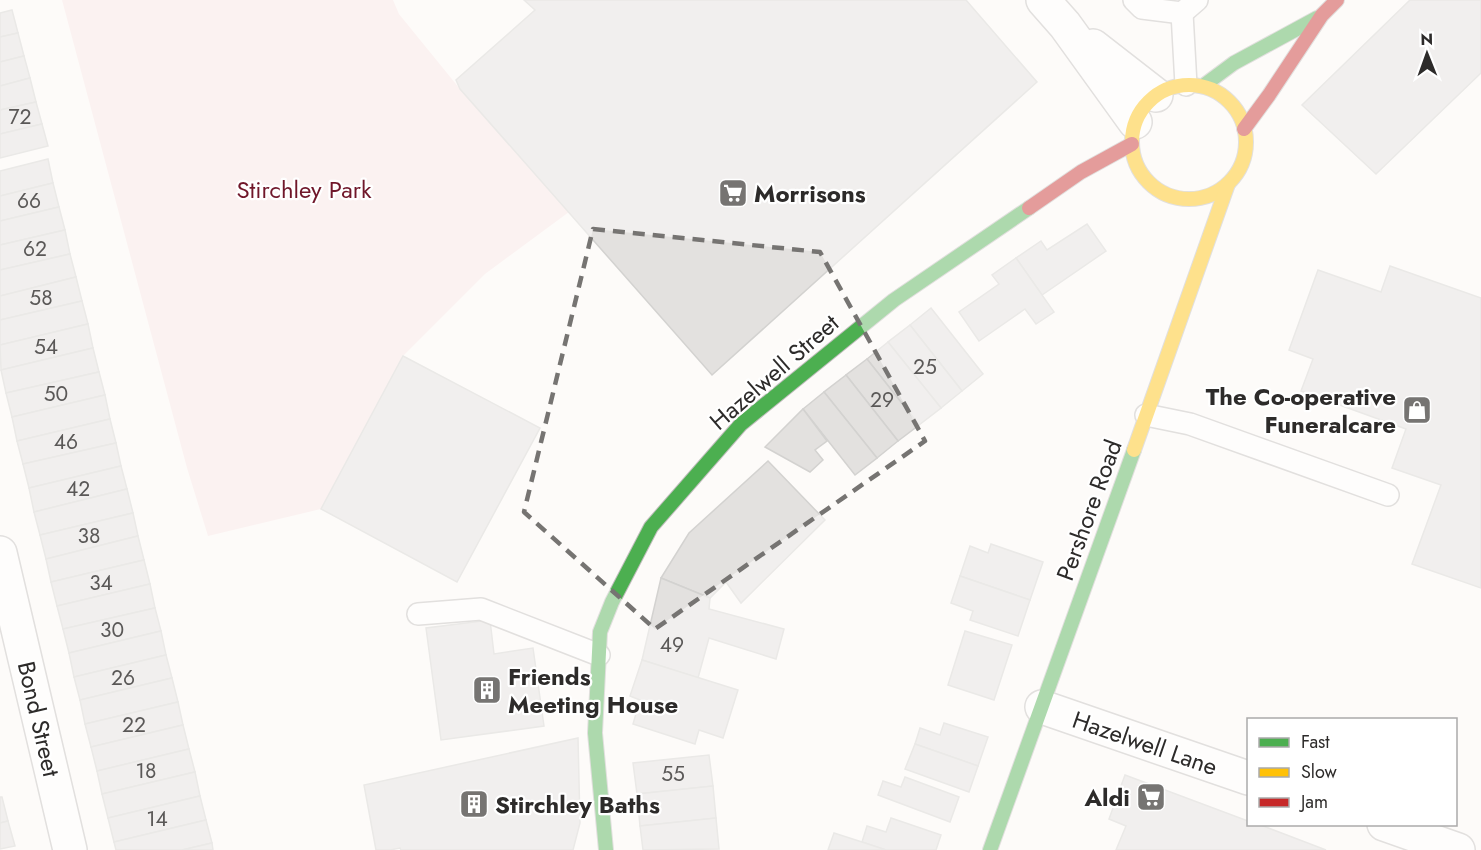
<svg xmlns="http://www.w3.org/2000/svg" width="1481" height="850" font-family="Jost,sans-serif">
	<rect width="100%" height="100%" fill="#fdfbf9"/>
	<polygon fill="#f9e7e7" points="62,0 393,0 399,14 460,89 569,212 485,274 403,356 321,509 208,536 187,468"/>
	<g fill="#e3e1df" stroke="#d3d2d0" stroke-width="1.5">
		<polygon points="524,0 966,0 1037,82 712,375 460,89 456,80 535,10"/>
		<polygon points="1410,0 1481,0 1481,73 1376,174 1302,105"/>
		<polygon points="12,10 18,33 0,37 0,13"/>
		<polygon points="18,33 24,56 0,62 0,37"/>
		<polygon points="24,56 30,78 0,86 0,62"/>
		<polygon points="30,78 36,102 0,110 0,86"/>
		<polygon points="36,102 42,124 0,134 0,110"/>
		<polygon points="42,124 48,146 0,158 0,134"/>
		<polygon points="48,159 53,183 0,196 0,171"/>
		<polygon points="53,183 59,207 0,221 0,196"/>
		<polygon points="59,207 65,230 0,245 0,221"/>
		<polygon points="1087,224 1106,251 1042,295 1016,258 1041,241 1047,250"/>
		<polygon points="65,230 70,254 0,270 0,245"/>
		<polygon points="70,254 76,277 0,296 0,270"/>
		<polygon points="1016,258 1054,312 1036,324 1025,309 979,341 959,312 999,284 992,275"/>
		<polygon points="1390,266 1481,298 1481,588 1412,564 1441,485 1392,468 1406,429 1301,391 1313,359 1289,350 1318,270 1381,292"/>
		<polygon points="76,277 82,301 0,320 0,296"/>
		<polygon points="82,301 88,324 0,345 0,320"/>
		<polygon points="931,308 983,374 962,391 910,325"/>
		<polygon points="88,324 93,348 1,370 0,345"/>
		<polygon points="910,325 962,391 941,408 888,342"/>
		<polygon points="888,342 941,408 919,425 867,359"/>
		<polygon points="93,348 99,372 6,393 1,370"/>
		<polygon points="403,356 540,428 457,582 321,509"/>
		<polygon points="867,359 919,425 898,441 846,375"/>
		<polygon points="99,372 105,395 12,417 6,393"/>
		<polygon points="846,375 898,441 877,458 824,392"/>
		<polygon points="824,392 877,458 855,475 803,409"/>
		<polygon points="105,395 110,419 17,441 12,417"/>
		<polygon points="803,409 827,441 815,450 823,460 810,472 765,447"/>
		<polygon points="110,419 116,443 23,464 17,441"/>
		<polygon points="116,443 121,466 29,488 23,464"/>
		<polygon points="768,461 825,520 741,603 726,582 710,598 661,578 689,533"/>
		<polygon points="121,466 127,489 34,512 29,488"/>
		<polygon points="127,489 133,513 40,535 34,512"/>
		<polygon points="133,513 138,536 46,559 40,535"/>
		<polygon points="138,536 144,560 51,582 46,559"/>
		<polygon points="991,544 1043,562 1030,600 960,576 970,546 988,553"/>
		<polygon points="144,560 150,584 57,606 51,582"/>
		<polygon points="960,576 1030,600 1018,636 970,620 973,611 951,603"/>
		<polygon points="661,578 710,598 709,609 784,629 776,659 709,638 698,678 642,660"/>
		<polygon points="150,584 155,608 63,629 57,606"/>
		<polygon points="155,608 161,631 69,653 63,629"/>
		<polygon points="490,620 494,654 533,648 544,726 441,740 426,628"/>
		<polygon points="161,631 166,655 74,677 69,653"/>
		<polygon points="965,631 1012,645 994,700 948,685"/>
		<polygon points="166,655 172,678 80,700 74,677"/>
		<polygon points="642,660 738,690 723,738 699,730 695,744 633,724 640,700 630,696"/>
		<polygon points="172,678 178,702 85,724 80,700"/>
		<polygon points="178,702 183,725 91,747 85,724"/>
		<polygon points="944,723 988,737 978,766 915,744 920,728 940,735"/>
		<polygon points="183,725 189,749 97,771 91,747"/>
		<polygon points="578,738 580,823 573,850 401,850 400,848 390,850 376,850 364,785"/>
		<polygon points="915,744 978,766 969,792 905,769"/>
		<polygon points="189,749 195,772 102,794 97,771"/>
		<polygon points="709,755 713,786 637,794 633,763"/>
		<polygon points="195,772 200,796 108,818 102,794"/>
		<polygon points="1125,775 1248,821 1248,824 1258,824 1326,850 1116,850 1126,826 1109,819"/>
		<polygon points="905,777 959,797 950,822 878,795 883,781 901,787"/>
		<polygon points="713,786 716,818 640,826 637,794"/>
		<polygon points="200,796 206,820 114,842 108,818"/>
		<polygon points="0,797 2,797 8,821 0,823"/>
		<polygon points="716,818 719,849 643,850 640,826"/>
		<polygon points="891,818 941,835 936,850 886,850 862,842 867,826 886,832"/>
		<polygon points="206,820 212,843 182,850 116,850 114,842"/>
		<polygon points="8,821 15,846 0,849 0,823"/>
		<polygon points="834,833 862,842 886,850 828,850"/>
		<polygon points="212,843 213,850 182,850"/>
	</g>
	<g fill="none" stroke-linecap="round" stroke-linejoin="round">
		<g stroke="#c0bebd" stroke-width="24">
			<g id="lane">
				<polyline points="1134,0 1142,8 1182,13 1197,0"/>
				<polyline points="1182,13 1186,85"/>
				<polyline points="1146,415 1190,424 1388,495"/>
				<polyline points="418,614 481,609 599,655"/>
			</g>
		</g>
		<g stroke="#c0bebd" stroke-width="36">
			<g id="street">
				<polyline points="1043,0 1065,25 1135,122"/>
				<polyline points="1093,46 1156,95"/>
				<polyline points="0,553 70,850"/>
				<polyline points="1042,707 1248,778"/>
				<polyline points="1384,824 1458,850"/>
			</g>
		</g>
		<g stroke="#c0bebd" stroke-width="16">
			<g id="fast">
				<polyline points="1203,86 1234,63 1317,18"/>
				<polyline points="606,850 595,733 600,632 612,602 651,527 741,424 894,300 1029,208"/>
				<polyline points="990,850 1134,450"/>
			</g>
		</g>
		<g stroke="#c0bebd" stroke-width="16">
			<g id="slow">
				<circle cx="1189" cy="142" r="57"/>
				<polyline points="1134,450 1228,184"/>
			</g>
		</g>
		<g stroke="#c0bebd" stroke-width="16">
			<g id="jam">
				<polyline points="1244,129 1269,95 1322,15 1337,0"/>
				<polyline points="1029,208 1081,172 1132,144"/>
			</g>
		</g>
		<use href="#lane" stroke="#fffefe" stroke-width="21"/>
		<use href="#street" stroke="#fffefe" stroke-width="33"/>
		<use href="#fast" stroke="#4caf50" stroke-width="14"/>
		<use href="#slow" stroke="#ffc107" stroke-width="14"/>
		<use href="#jam" stroke="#c62828" stroke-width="14"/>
	</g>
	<path d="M0 0H1481V850H0ZM593,229L820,252L925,441L655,629L524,512Z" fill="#fdfbf9" fill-opacity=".55" fill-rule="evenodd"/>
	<path fill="none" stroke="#767472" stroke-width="4.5" stroke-dasharray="12 8" stroke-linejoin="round" d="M593,229L820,252L925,441L655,629L524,512Z"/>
	<defs>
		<g id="supermarket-square" transform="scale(1.5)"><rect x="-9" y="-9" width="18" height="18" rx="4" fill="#767472" stroke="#fff"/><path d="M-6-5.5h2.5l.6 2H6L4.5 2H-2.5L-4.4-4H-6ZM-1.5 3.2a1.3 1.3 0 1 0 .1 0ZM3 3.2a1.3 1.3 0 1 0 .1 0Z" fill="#fff"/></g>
		<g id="shop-square" transform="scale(1.5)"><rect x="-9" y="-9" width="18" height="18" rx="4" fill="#767472" stroke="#fff"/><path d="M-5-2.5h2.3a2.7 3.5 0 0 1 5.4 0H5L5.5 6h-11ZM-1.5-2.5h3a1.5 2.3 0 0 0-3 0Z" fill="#fff"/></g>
		<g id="building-square" transform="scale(1.5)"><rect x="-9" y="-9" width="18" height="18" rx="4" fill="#767472" stroke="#fff"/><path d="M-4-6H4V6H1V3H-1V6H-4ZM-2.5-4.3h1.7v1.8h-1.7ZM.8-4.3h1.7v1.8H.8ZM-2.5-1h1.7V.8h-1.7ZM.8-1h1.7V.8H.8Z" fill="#fff"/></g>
	</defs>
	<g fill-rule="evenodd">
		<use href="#supermarket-square" x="733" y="193"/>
		<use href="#shop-square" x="1417" y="410"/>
		<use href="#building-square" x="487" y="690"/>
		<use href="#supermarket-square" x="1151" y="797"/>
		<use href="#building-square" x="474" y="804"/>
	</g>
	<g text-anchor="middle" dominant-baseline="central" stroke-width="4.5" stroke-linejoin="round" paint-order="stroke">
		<g font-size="21" fill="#5a5857">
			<text x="20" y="117">72</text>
			<text x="29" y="201">66</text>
			<text x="35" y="249">62</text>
			<text x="41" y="298">58</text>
			<text x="46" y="347">54</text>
			<text x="925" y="367">25</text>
			<text x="56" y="394">50</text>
			<text x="882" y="400">29</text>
			<text x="66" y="442">46</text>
			<text x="78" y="489">42</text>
			<text x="89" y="536">38</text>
			<text x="101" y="583">34</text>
			<text x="112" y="630">30</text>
			<text x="672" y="645">49</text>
			<text x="123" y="678">26</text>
			<text x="134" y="725">22</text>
			<text x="146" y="771">18</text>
			<text x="673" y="774">55</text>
			<text x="157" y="819">14</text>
		</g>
		<g font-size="24" fill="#70172a" stroke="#fff">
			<text x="304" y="189">Stirchley Park</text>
		</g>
		<g font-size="24" font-weight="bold" fill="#2d2b2a" stroke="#fff" text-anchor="start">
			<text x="754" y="193">Morrisons</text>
			<text x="1396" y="396" text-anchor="end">The Co-operative<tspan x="1396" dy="28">Funeralcare</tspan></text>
			<text x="508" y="676">Friends<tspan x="508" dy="28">Meeting House</tspan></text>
			<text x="1130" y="797" text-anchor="end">Aldi</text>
			<text x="495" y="804">Stirchley Baths</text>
		</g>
		<g font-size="24" fill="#2d2b2a" stroke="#fff">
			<text transform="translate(774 372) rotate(-41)">Hazelwell Street</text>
			<text transform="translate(1089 510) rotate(-70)">Pershore Road</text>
			<text transform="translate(39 719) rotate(77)">Bond Street</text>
			<text transform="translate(1145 743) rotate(19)">Hazelwell Lane</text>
		</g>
	</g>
	<rect x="1247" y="718" width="210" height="108" fill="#ffffff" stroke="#abaaaa" stroke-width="1.5"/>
	<rect x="1259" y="738" width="30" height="9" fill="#4caf50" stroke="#abaaaa" stroke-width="1.5"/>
	<text x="1301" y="748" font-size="18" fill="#2d2b2a">Fast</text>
	<rect x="1259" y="768" width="30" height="9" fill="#ffc107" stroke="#abaaaa" stroke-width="1.5"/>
	<text x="1301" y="778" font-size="18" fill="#2d2b2a">Slow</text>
	<rect x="1259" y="798" width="30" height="9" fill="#c62828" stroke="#abaaaa" stroke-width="1.5"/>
	<text x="1301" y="808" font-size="18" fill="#2d2b2a">Jam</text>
	<g transform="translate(1427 54) rotate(359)" stroke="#ffffff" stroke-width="4.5" paint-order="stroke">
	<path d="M0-4.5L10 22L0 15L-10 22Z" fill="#2d2b2a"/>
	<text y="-9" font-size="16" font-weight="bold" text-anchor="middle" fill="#2d2b2a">N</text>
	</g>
</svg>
